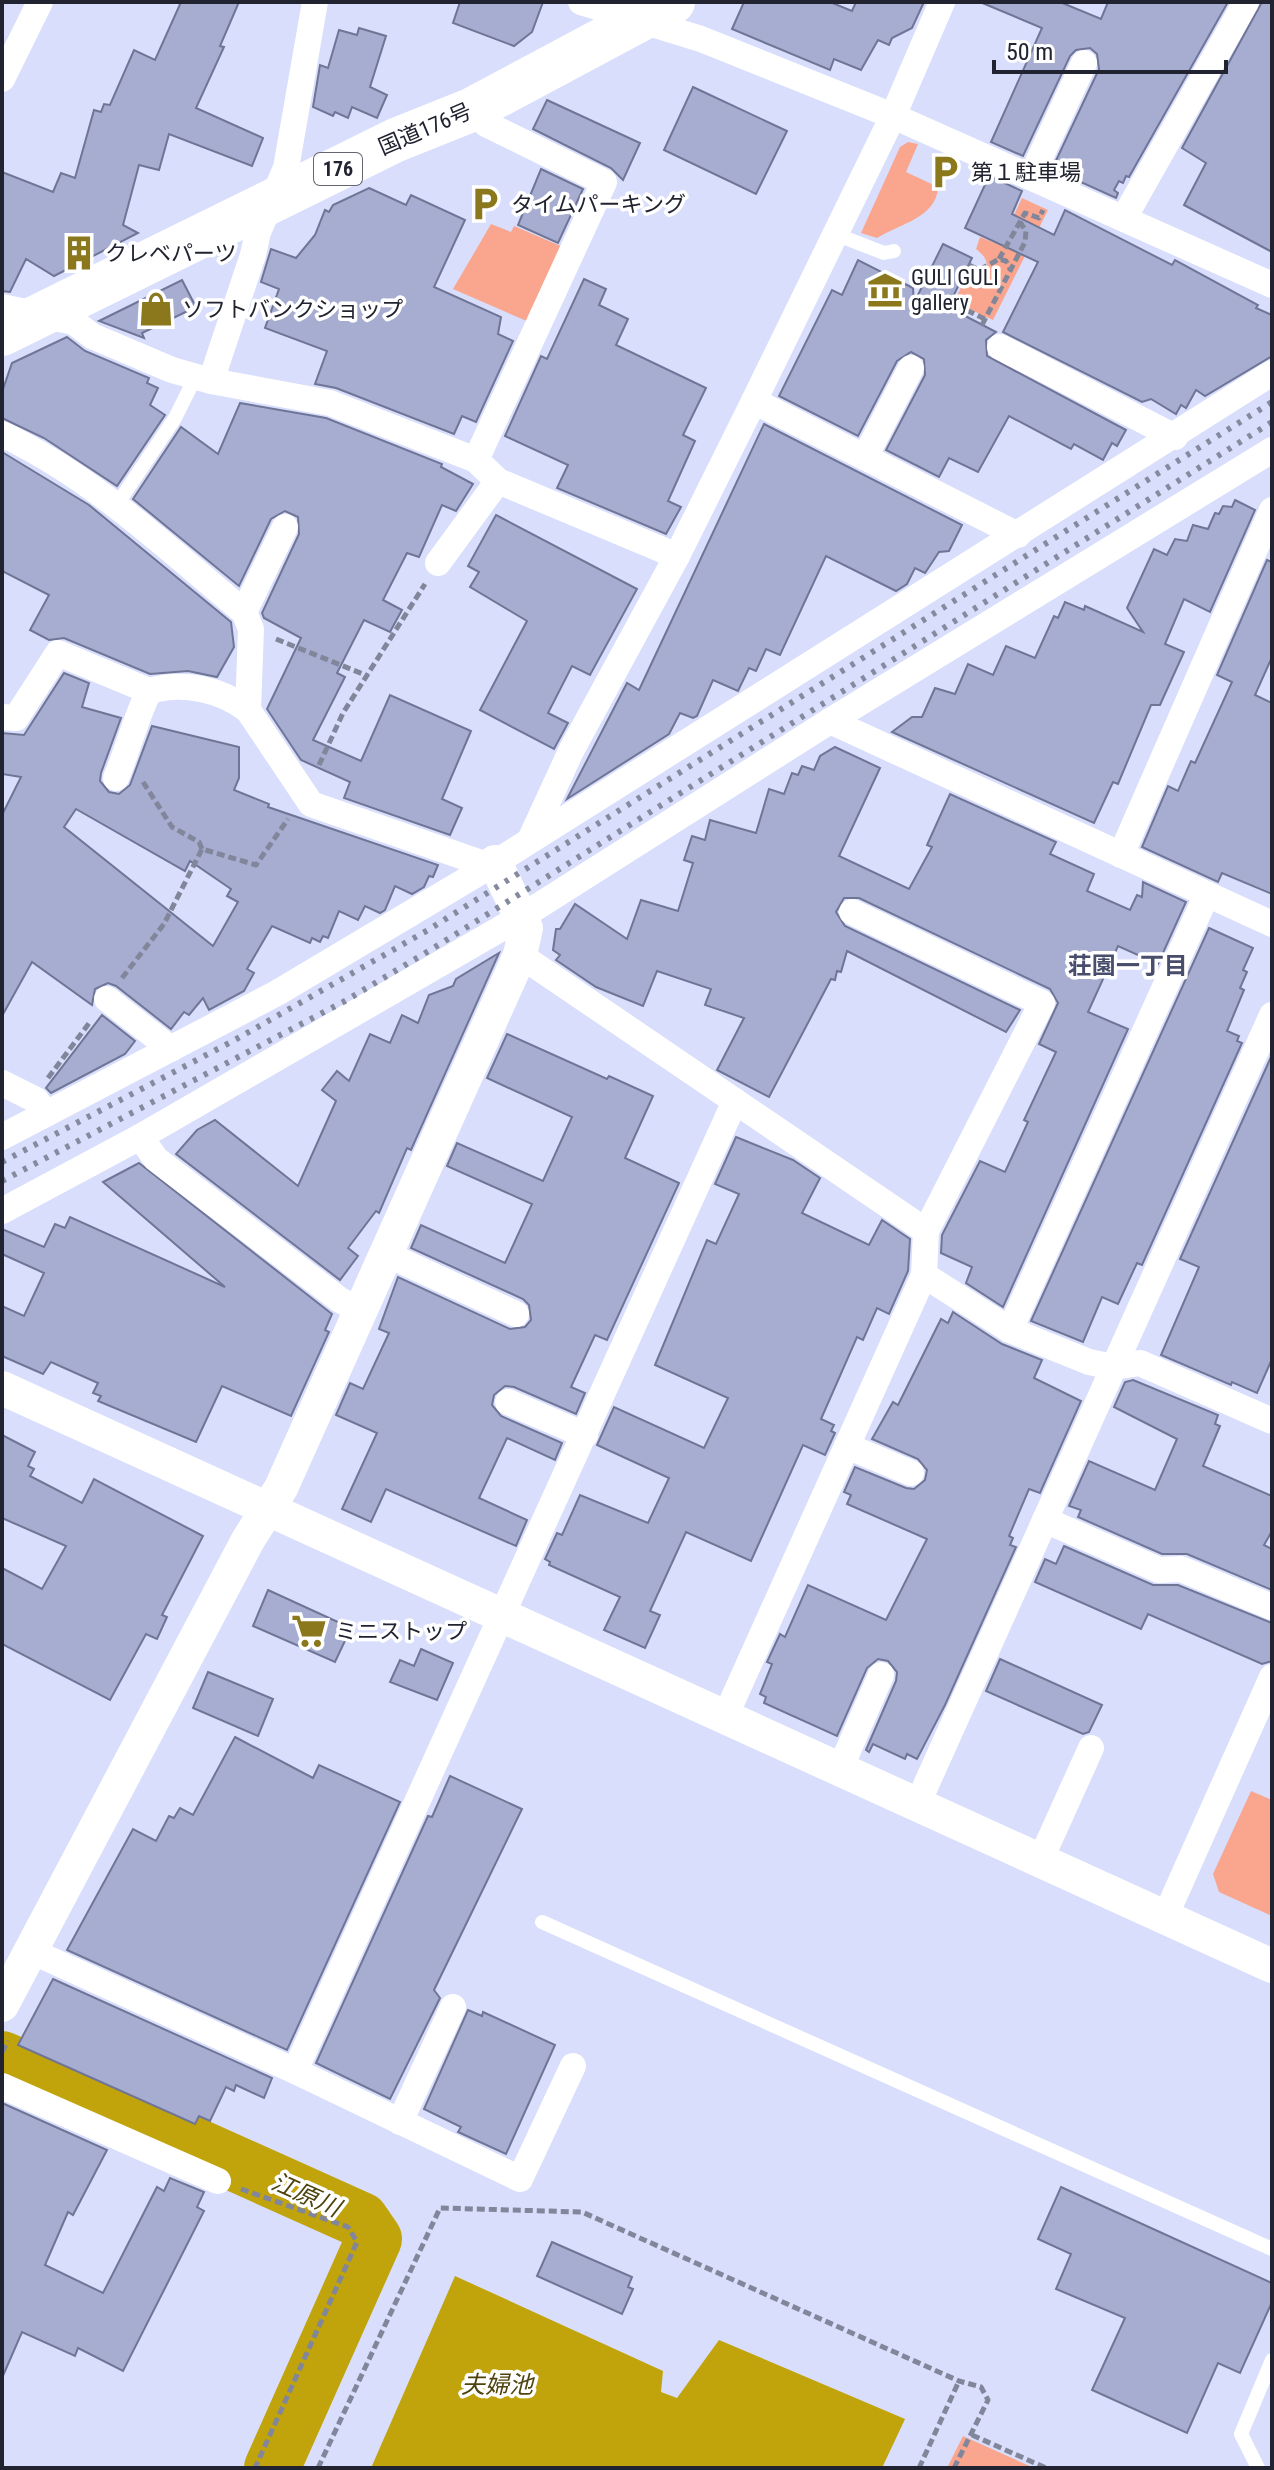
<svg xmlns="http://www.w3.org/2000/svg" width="1274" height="2470" font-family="'Roboto Condensed','Noto Sans JP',sans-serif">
	<rect width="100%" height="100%" fill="#d8defb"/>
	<g fill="#faa68e">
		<path d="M908,142L918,144L906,172L938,187C937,217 900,224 877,238L861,233L900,147Z"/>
		<path d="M1022,198L1048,210L993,320L954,302L969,271L983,277C990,263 987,258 976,249L980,237L1000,245Z"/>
		<polygon points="491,224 511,232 514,226 563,247 529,322 453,289"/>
		<polygon points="1251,1791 1272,1800 1272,1916 1219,1892 1213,1874"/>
		<polygon points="963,2436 1034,2468 947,2468"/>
	</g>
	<polygon fill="#c1a40b" points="455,2276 663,2371 661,2392 677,2398 719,2340 905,2419 882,2468 371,2468"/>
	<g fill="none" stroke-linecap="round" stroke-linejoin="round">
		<polyline stroke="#c1a40b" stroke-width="56" points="2,2059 361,2220 374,2239 272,2468"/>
	</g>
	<g fill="#a7add0" stroke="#6f7596" stroke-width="2" fill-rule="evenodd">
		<polygon points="181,2 239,2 220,46 224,47 196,108 263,138 252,166 169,134 159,170 139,165 123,225 138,233 54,276 26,259 10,292 2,291 2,172 53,192 61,173 75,178 94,110 101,112 104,104 110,105 134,50 155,60"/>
		<polygon points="460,2 543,2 532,32 514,46 453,23"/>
		<polygon points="744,2 830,2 852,11 856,2 924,2 912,28 892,38 889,45 878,40 861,70 834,59 830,70 732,29"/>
		<polygon points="980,2 1060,2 1101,19 1108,2 1228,2 1129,177 1126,176 1123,183 1119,181 1114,190 1118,193 1116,198 1052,169 1099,69 1097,54 1090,48 1076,50 1070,56 1023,156 991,142 1042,28"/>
		<polygon points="1262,2 1272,2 1272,252 1184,205 1206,163 1182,148"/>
		<polygon points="359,28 386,36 370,87 387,95 377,118 352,107 348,118 335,112 333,116 313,107 320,65 328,68 339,30 357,35"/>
		<polygon points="693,87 787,131 756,194 664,150"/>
		<polygon points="547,100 640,143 623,180 611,168 533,129"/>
		<polygon points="541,169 583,189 558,243 518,225"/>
		<polygon points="989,176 1022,191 1012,214 1054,235 1065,210 1172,265 1175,260 1258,305 1256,308 1272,315 1272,356 1205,396 1196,390 1186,408 1181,405 1176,414 1151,399 1142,402 1003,332 1038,262 965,228"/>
		<polygon points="369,188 406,205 411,195 465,220 434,287 501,317 498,334 513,341 476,422 462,416 454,434 336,388 315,384 327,351 265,328 279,289 261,282 271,249 296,258 315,235 325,210 329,212 333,205"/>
		<polygon points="943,244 972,258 948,307 996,332 986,340 987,356 1126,430 1117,446 1112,443 1103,460 1074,444 1071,449 1009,416 978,472 949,458 939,477 886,450 925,375 924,359 911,352 897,361 858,436 779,396 832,290 842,295 858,260 913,288 914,303"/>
		<polygon points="584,279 606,289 599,305 628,319 616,345 706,388 683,435 695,441 668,501 681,507 666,534 557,488 568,465 505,436 541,356 547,359"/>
		<polygon points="182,280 196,307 142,333 144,338 99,321"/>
		<polygon points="67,337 85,351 149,378 147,383 158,388 150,405 165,415 117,486 44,438 2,418 2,392 12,363"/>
		<polygon points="240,403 326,418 442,464 441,467 473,484 456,511 442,505 419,557 407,553 383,600 402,610 390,632 364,620 337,673 345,677 313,740 361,761 390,695 471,731 442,799 462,808 450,835 344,798 350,782 301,760 267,709 301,638 264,618 262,613 299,534 298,517 285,511 271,519 239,586 133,499 181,427 218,454"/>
		<polygon points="764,424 962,525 949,551 939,552 925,573 915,568 907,584 896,591 826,556 780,655 766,649 756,671 749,668 738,691 713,680 697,716 693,718 680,713 669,734 567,799 627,683 639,690"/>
		<polygon points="2,452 89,505 231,622 234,647 217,677 188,671 150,674 64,638 49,640 30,630 49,595 2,571"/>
		<polygon points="1235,500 1255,510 1210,612 1184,599 1165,644 1184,652 1160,705 1151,705 1118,784 1113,782 1094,823 892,732 912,717 922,717 935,688 955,694 968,664 993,675 1006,646 1035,658 1054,616 1058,618 1065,602 1084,610 1085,606 1143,632 1127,608 1154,549 1167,555 1175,539 1187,541 1193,525 1208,529 1215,513 1219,514 1223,506 1232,507"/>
		<polygon points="496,515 637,589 590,675 572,666 548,713 568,723 554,749 480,710 527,621 470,587 479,572 468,566"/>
		<polygon points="1267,560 1272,562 1272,657 1255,695 1272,703 1272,894 1222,873 1218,882 1142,847 1168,786 1178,791 1191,761 1195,763 1232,682 1217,675"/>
		<path d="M64,673L89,683L82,707L121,718L101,773L100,781L109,792L119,794L130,785L152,726L239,747V778L234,790L269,804L268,807L438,865L433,877L429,876L424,887L412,894L395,886L385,910L380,913L365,906L358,920L339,911L328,938L323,936L320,942L312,938L310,943L272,926L247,969L254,973L244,991L209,1010L203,998L189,1015L184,1012L171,1029L116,986L108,983L95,989L92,1005L32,962L2,1016V815L21,777L2,774V733L24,735ZM76,809L185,871L190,861L231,889L227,896L238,902L213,946L64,827Z"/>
		<polygon points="835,747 880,768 839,856 909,889 932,847 927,845 950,794 1056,842 1050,854 1094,874 1087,891 1130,910 1137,895 1142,897 1143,882 1186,902 1158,964 1118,946 1088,1012 1128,1029 1003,1307 966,1283 972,1267 941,1253 942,1235 980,1161 1005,1172 1028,1122 1024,1120 1056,1052 1039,1044 1058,1003 1050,989 859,898 844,898 836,912 845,926 1020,1010 1006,1032 847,951 841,972 837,971 835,980 831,979 769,1097 717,1070 744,1018 705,1005 711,989 657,971 643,1006 596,987 556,960 560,955 553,950 556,929 560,929 575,904 627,939 641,900 678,911 693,863 684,860 692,836 705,840 710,820 756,833 769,789 784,794 792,773 798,775 802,766 814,770 820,756"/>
		<polygon points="1209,928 1253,948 1243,970 1247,972 1240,988 1244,990 1227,1031 1239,1036 1237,1041 1242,1043 1142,1265 1137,1263 1118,1304 1102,1297 1083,1342 1031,1321"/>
		<polygon points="499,953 411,1150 407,1148 379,1213 376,1211 348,1248 358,1256 340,1280 176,1154 197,1130 215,1120 298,1186 336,1101 322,1090 337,1071 349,1081 370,1034 390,1043 402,1015 418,1023 429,995 453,986 456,979"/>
		<polygon points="102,1015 135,1041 125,1054 51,1093 46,1088"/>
		<polygon points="507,1034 607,1079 609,1076 653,1096 625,1158 679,1183 607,1340 595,1335 571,1387 585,1393 576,1414 514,1387 505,1386 494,1395 492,1405 501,1416 562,1443 555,1460 507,1438 479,1498 527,1520 516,1546 386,1489 371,1522 342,1509 377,1433 336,1415 350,1383 363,1389 389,1333 379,1329 398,1277 510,1329 525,1327 531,1320 529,1305 523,1299 411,1248 421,1225 505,1263 532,1204 447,1166 457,1143 543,1181 572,1117 487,1078"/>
		<polygon points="1271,1057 1272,1359 1257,1393 1232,1382 1231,1385 1161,1355 1199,1267 1180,1259"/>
		<polygon points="736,1137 793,1160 820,1178 802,1213 869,1245 882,1220 910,1239 908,1271 889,1314 877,1308 863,1340 857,1337 821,1419 834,1425 831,1431 835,1433 825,1455 803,1445 751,1561 686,1532 650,1611 660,1615 645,1648 604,1630 620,1597 549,1565 550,1562 545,1559 557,1533 562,1535 580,1495 648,1523 669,1478 597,1445 614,1407 704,1448 728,1398 655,1365 707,1240 716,1244 739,1194 715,1184"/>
		<polygon points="139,1163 332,1314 325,1330 329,1332 291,1416 222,1386 196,1442 98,1401 101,1396 93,1393 98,1383 51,1362 43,1374 2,1356 2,1306 24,1316 44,1273 2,1254 2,1229 44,1247 55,1224 65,1228 70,1217 225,1287 103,1182"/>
		<polygon points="953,1312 1002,1344 1042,1360 1034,1378 1081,1401 1040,1493 1029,1489 1009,1536 1013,1538 1010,1545 1016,1547 945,1705 917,1759 907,1754 905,1759 873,1744 869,1752 866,1750 896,1681 897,1672 888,1661 878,1659 867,1668 837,1736 764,1703 766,1697 760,1694 772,1664 767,1662 780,1634 785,1637 808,1585 886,1620 927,1539 847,1504 851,1495 844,1492 855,1467 906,1488 914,1489 925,1480 927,1470 918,1459 872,1439 893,1402 898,1405 941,1319 948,1323"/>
		<polygon points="1133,1380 1218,1415 1215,1424 1220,1426 1203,1466 1272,1496 1272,1531 1264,1545 1272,1549 1272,1590 1187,1554 1162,1554 1078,1517 1081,1510 1069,1506 1089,1461 1155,1490 1177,1439 1114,1407 1125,1382"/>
		<polygon points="2,1435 35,1452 28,1466 34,1469 30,1476 82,1503 94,1479 203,1536 162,1615 167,1617 157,1639 146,1634 110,1700 2,1644 2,1568 42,1589 66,1546 2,1518"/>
		<polygon points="1064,1546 1153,1585 1178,1585 1272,1623 1272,1661 1262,1664 1148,1614 1141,1629 1035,1582 1045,1559 1056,1564"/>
		<polygon points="268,1590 351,1628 335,1662 253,1626"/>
		<polygon points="421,1649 453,1663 437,1700 390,1682 400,1660 414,1666"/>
		<polygon points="1000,1659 1102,1705 1089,1732 1083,1734 986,1691"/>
		<polygon points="208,1672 273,1699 258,1736 193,1708"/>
		<polygon points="235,1737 313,1778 319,1765 400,1802 287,2050 67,1950 133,1829 156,1841 169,1816 174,1818 180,1808 193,1815"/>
		<polygon points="450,1776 522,1809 434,1990 440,1998 390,2099 316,2063 428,1816 432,1817"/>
		<polygon points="53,1979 272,2078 264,2098 236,2085 234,2091 226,2087 210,2121 199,2116 195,2124 18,2045"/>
		<polygon points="468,2010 482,2016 483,2012 555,2045 506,2154 458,2132 461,2127 424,2109"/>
		<polygon points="2,2103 107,2150 73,2215 68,2212 45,2265 103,2293 157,2187 164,2191 170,2178 204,2192 197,2207 204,2211 123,2371 78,2348 75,2356 22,2332 2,2378"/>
		<polygon points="1061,2187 1272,2283 1272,2302 1240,2373 1218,2363 1187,2433 1092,2390 1125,2318 1056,2289 1071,2254 1038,2239"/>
		<polygon points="552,2242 632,2277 628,2287 633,2289 622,2314 537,2276"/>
	</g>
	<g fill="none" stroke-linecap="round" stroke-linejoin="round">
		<g stroke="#82869b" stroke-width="5" stroke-dasharray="8 4" stroke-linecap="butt">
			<polyline points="999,259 1025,213 1039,218 1043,210"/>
			<polyline points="969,265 979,270 999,259 1006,261 1010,269"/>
			<polyline points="956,305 985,319"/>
			<polyline points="982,325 1025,242 1026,231 1020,222"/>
			<polyline points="276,639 368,676"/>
			<polyline points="319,765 343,713 425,584"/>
			<polyline points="143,782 172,827 199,842 202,849"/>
			<polyline points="122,978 164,924 202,849 256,865 288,819"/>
			<polyline points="48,1078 90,1022"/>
			<polyline points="2,2052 8,2041"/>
			<polyline points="241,2189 348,2227 357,2242 255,2468"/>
			<polyline points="972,2435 1046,2468"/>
			<polyline points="318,2468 440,2208 582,2212 959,2381 981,2387 988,2400 954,2468"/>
			<polyline points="919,2468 959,2381"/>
		</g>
		<g stroke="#fff" stroke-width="14">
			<polyline points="835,234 884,253 894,251"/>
			<polyline points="116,506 175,418 196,376"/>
			<polyline points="542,1922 1272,2249"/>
			<polyline points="1258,2468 1241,2434 1272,2360"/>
		</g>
		<g stroke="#fff" stroke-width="26">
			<polyline points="581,2 701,39 893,116 1272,285"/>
			<polyline points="2,79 40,2"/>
			<polyline points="471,110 486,124 604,182 476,460"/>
			<polyline points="1031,177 1084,63"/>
			<polyline points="1124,218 1246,2"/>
			<polyline points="2,307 74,322 92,336 172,370 211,381 330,403 476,460 498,481 677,556"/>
			<polyline points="1000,347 1175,437"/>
			<polyline points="211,381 253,255 258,232 286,168 315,2"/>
			<polyline points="754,401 1018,535"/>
			<path d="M2,434C93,477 167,548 244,612L251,629L248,710L311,804L490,866"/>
			<polyline points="865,457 911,368"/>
			<polyline points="438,563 498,481"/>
			<polyline points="244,612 285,527"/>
			<polyline points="2,717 16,718 58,653 149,691"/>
			<polyline points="830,721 1272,924"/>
			<path d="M116,778C128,749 135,720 149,691C183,681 220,689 248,710"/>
			<polyline points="530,840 571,751 677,556 754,401 893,116 942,2"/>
			<polyline points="1121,855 1272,510"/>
			<polyline points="520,955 926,1231"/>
			<polyline points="107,999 171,1049"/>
			<polyline points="2,1083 36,1100 46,1114"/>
			<polyline points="2,1137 277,993 490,866 1272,373"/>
			<polyline points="140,1137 156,1159 340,1300 361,1311"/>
			<polyline points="2,1211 140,1137 521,917 830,721 1272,450"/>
			<polyline points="386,1254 516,1314"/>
			<polyline points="924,1275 1010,1330 1089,1362 1114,1367 1140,1363 1272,1421"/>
			<polyline points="1010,1330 1207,894"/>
			<polyline points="508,1402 585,1435"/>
			<polyline points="847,1446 911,1473"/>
			<polyline points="1045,1520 1159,1570 1181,1569 1272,1607"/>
			<polyline points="725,1717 924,1275 926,1231 1042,1003 852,912"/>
			<polyline points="840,1769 881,1675"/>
			<polyline points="917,1805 1272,1015"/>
			<polyline points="1040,1861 1091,1748"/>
			<polyline points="1165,1917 1272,1677"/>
			<polyline points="29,1950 295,2071 520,2179 573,2066"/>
			<polyline points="295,2071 735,1101"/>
			<polyline points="2,2086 218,2181"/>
			<polyline points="400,2122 453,2007"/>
		</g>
		<g stroke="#fff" stroke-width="34">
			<polyline points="2,1388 1272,1966"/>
			<polyline points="2,2005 248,1540 281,1488 520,955 526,928 495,862"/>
		</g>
		<polyline stroke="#fff" stroke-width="44" points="2,334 396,140 471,110 673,2"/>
		<g stroke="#858a9f" stroke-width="6" stroke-dasharray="4 8" stroke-linecap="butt">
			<polyline points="2,1162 233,1041 428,930 1272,402"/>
			<polyline points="2,1181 345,1001 432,949 1272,422"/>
		</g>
	</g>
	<defs>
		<g id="parking-bare" transform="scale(2.76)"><path d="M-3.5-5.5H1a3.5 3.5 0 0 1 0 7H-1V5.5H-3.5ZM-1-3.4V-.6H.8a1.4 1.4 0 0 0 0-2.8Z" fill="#8b781c" stroke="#fff" stroke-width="2.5" paint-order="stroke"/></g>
		<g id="building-bare" transform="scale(2.76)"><path d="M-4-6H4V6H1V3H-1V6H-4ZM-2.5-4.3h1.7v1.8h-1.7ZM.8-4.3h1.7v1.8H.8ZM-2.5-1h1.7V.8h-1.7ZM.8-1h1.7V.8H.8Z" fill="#8b781c" stroke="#fff" stroke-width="2.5" paint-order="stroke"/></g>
		<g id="museum-bare" transform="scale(2.76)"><path d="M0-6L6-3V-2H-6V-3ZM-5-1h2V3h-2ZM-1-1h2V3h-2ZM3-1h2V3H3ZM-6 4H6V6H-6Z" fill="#8b781c" stroke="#fff" stroke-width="2.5" paint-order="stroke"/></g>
		<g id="shop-bare" transform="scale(2.76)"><path d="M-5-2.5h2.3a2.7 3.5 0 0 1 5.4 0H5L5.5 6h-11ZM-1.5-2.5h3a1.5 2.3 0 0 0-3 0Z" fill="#8b781c" stroke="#fff" stroke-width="2.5" paint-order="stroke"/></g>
		<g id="supermarket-bare" transform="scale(2.76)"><path d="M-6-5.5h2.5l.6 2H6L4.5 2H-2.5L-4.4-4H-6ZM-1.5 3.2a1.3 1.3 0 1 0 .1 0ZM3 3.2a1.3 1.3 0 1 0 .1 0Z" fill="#8b781c" stroke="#fff" stroke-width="2.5" paint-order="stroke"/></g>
	</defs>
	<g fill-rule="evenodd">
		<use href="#parking-bare" x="945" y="172"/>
		<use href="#parking-bare" x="485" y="204"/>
		<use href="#building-bare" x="79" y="253"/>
		<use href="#museum-bare" x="885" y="290"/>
		<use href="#shop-bare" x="156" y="309"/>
		<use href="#supermarket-bare" x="309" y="1631"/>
	</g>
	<g text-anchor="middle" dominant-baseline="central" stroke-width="7" stroke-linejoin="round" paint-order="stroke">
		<rect fill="#fff" stroke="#64656e" stroke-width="2" x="314" y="153" width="48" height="32" rx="6"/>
		<g font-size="20" font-weight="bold" fill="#212330">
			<text x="338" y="169">176</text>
		</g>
		<g font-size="22" fill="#212330" stroke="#fff">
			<text transform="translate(425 129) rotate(-23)">国道176号</text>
		</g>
		<g font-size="22" fill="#212330" stroke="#fff" text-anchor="start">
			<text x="971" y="172">第１駐車場</text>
			<text x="511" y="204">タイムパーキング</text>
			<text x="105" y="253">クレベパーツ</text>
			<text x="911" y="277">GULI GULI<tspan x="911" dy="25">gallery</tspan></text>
			<text x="182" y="309">ソフトバンクショップ</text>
			<text x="335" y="1631">ミニストップ</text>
		</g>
		<g font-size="24" font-weight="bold" fill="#484d6b" stroke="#fff">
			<text x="1128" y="966">荘園一丁目</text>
		</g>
		<g font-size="24" font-style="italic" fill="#4f430e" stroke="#fff">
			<text transform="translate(306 2195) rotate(24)">江原川</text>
			<text x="497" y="2385">夫婦池</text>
		</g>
	</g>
	<rect width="1274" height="2470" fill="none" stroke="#212330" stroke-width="8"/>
	<path d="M994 60v12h232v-12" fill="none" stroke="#212330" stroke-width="4"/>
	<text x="1006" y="60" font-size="24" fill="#212330" stroke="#ffffff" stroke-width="6" paint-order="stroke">50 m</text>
</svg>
